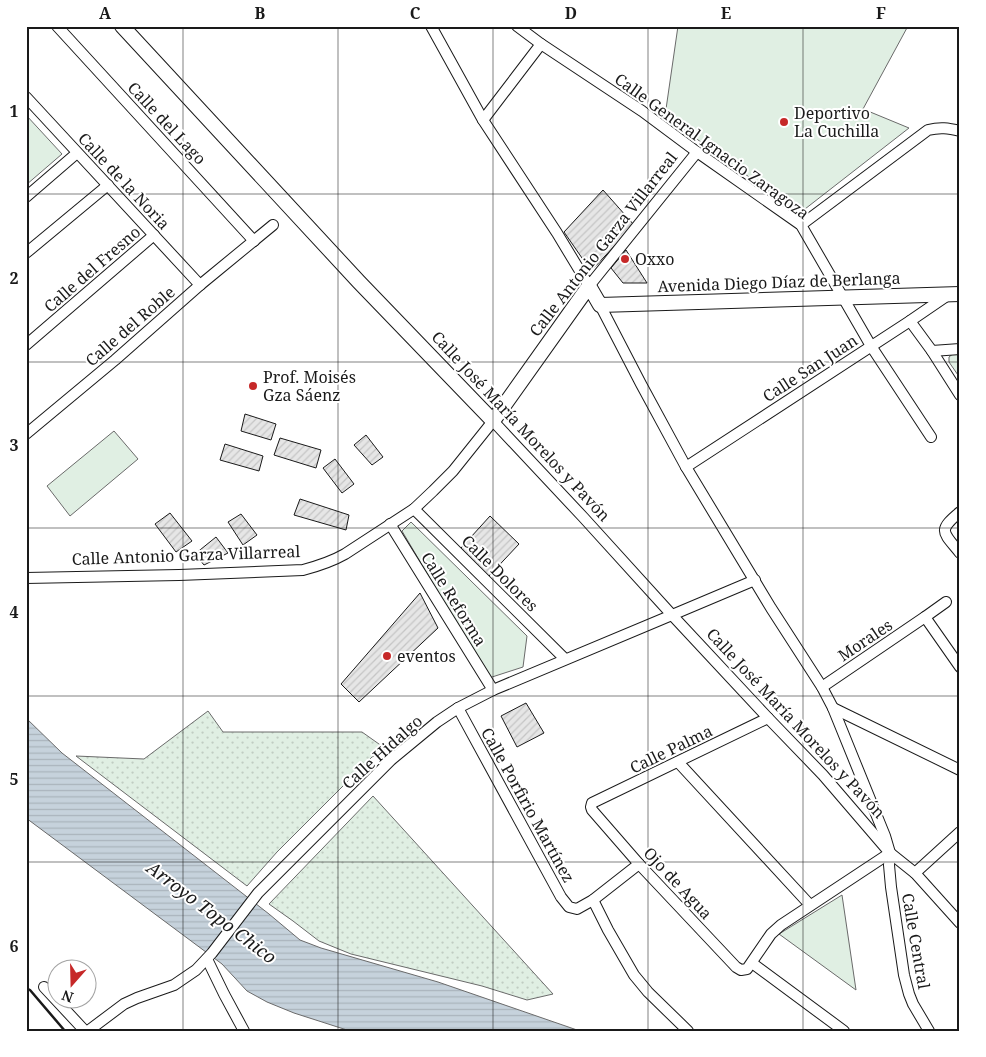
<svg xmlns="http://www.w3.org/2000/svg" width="986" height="1057" font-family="'Noto Serif',serif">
	<defs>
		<pattern id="grass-dots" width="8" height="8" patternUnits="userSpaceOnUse" patternTransform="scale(1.25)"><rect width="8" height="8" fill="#e0efe3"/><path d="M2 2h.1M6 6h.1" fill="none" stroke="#c0ccc2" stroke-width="1.8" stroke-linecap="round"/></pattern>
		<pattern id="water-rules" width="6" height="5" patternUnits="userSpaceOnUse" patternTransform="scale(1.25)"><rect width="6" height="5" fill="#c6d2dc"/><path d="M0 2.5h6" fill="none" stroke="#aab4bc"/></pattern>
		<pattern id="building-hatch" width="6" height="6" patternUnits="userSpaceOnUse" patternTransform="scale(1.25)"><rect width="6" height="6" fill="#e6e6e6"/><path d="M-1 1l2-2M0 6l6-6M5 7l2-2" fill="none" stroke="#c5c5c5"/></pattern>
	</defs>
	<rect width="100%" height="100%" fill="#fff"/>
	<g fill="url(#grass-dots)" stroke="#6a6a6a">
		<polygon points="208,711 223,732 362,732 386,749 372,757 277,852 247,886 76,756 144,759"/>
		<polygon points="373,796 553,994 527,1000 482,986 351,954 319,941 293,921 269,904"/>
	</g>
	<g fill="#e0efe3" stroke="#6a6a6a">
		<polygon points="678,26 908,26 863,109 909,128 796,216 785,203 665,116"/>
		<polygon points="26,115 62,154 26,185"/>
		<polygon points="955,352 960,352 960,378 949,362 949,357"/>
		<polygon points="114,431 138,459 70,516 47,486"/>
		<polygon points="411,522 527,636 523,667 489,678 402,531"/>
		<polygon points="842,895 856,990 779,934"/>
	</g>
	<polygon fill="url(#water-rules)" stroke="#6a6a6a" points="26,718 62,753 269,914 300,940 321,948 438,982 580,1031 350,1031 294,1013 267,1002 247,991 222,964 26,818"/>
	<g fill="url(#building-hatch)" stroke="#1a1a1a">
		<polygon points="603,190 634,225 591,271 564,232"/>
		<polygon points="626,250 647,283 623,283 611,268"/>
		<polygon points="245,414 276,424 271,440 241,431"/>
		<polygon points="366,435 383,457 372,465 354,445"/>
		<polygon points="280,438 321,450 316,468 274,455"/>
		<polygon points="225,444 263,456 259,471 220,460"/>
		<polygon points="335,459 354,484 342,493 323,468"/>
		<polygon points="300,499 349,515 346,530 294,515"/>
		<polygon points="170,513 192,541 176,552 155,524"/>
		<polygon points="241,514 257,535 243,545 228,522"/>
		<polygon points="490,516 519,544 489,576 461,548"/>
		<polygon points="216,537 228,553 204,565 195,554"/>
		<polygon points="420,593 438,628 359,702 341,684"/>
		<polygon points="526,703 544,733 517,747 501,716"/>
	</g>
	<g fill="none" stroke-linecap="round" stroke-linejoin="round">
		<g stroke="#1a1a1a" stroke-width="12">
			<g id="street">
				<polyline points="57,26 254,241"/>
				<polyline points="431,26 483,120 557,233 589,286 697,152"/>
				<polyline points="517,26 541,44 642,111 697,152 801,225 871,346 931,437"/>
				<polyline points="26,97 200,285"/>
				<polyline points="483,120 541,44"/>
				<polyline points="26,197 77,153"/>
				<path d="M801,225L928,130C940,127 948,128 960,131"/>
				<polyline points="26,253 108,185"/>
				<polyline points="600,305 641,384 686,467 771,608 822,687 833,708 885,836 890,853 889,865 891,887 904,975 909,994 913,1004 929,1031"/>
				<polyline points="910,321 932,351 960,395"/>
				<polyline points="26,345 154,235"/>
				<polyline points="932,351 960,349"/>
				<polyline points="26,434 115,360 200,285 273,225"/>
				<polyline points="686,467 910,321 948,295"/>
				<polyline points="414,509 565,659"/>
				<path d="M960,512C937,531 943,532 960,553"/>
				<polyline points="390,524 493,690"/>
				<path d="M26,578L179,575L303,570C318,566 331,562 345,554L414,509L433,491L453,471L493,421L583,517L672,615L768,718L823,775L890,853L915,873L960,923"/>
				<polyline points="925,617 960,667"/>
				<polyline points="822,687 925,617 946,602"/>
				<polyline points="458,708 561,897 569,907 577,909 593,900 639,864"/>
				<polyline points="833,708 960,770"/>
				<polyline points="768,718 592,803 591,807 592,810 639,864 736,967 741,970 747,969 771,934 781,925 890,853"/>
				<polyline points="678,762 810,905"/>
				<polyline points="915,873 960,832"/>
				<polyline points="593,900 608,930 634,975 648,992 688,1031"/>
				<polyline points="207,959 224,994 244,1031"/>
				<polyline points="752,963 844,1031"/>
				<polyline points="44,987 85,1031"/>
				<polyline points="88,1031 124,1004 137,998 174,985 196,970 212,953 258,893 391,760 437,722 458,708 493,690 672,615 755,580"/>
			</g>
		</g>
		<g stroke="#1a1a1a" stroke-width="16">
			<polyline id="secondary" points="122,26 359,282 493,421 589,286 600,305 960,294"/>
		</g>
		<use href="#street" stroke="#fff" stroke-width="10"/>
		<use href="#secondary" stroke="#fff" stroke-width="14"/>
		<polyline stroke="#1a1a1a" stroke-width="2.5" points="26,988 30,990 65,1031"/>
	</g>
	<path fill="none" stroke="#1a1a1a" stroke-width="1" stroke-opacity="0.55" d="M183,26V1031M338,26V1031M493,26V1031M648,26V1031M803,26V1031M26,194H960M26,362H960M26,528H960M26,696H960M26,862H960"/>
	<g fill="#c62828" stroke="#fff" stroke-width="2">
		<circle cx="784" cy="122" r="5"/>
		<circle cx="625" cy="259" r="5"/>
		<circle cx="253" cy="386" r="5"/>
		<circle cx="387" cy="656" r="5"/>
	</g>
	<g text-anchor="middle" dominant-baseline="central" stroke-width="4" stroke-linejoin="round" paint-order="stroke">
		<g font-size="16" fill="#1a1a1a" stroke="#fff" text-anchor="start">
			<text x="794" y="113">Deportivo<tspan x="794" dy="18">La Cuchilla</tspan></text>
			<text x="635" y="259">Oxxo</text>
			<text x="263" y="377">Prof. Moisés<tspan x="263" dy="18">Gza Sáenz</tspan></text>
			<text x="397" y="656">eventos</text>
		</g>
		<g font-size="16" fill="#1a1a1a" stroke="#fff">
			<text transform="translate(167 123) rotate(47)">Calle del Lago</text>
			<text transform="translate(712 146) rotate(36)">Calle General Ignacio Zaragoza</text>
			<text transform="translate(124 181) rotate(47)">Calle de la Noria</text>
			<text transform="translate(603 244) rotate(-52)">Calle Antonio Garza Villarreal</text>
			<text transform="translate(92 269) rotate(-41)">Calle del Fresno</text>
			<text transform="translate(779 282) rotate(-2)">Avenida Diego Díaz de Berlanga</text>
			<text transform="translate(130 326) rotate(-41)">Calle del Roble</text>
			<text transform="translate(810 368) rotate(-33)">Calle San Juan</text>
			<text transform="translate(521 426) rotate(47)">Calle José María Morelos y Pavón</text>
			<text transform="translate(186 555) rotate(-2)">Calle Antonio Garza Villarreal</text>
			<text transform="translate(500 573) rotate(45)">Calle Dolores</text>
			<text transform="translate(454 599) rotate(58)">Calle Reforma</text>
			<text transform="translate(865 640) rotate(-34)">Morales</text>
			<text transform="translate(796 723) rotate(47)">Calle José María Morelos y Pavón</text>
			<text transform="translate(671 749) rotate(-26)">Calle Palma</text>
			<text transform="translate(382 752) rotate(-42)">Calle Hidalgo</text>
			<text transform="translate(528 805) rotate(61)">Calle Porfirio Martínez</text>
			<text transform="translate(678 883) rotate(47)">Ojo de Agua</text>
			<text transform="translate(916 941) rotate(80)">Calle Central</text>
		</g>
		<g font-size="18" font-style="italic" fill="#1a1a1a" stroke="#fff">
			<text transform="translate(212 912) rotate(37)">Arroyo Topo Chico</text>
		</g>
	</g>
	<rect width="986" height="1057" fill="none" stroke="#ffffff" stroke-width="55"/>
	<g transform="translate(72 984) rotate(200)"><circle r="24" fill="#ffffff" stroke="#a3a3a3"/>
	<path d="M0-4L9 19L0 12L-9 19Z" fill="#c62828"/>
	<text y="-8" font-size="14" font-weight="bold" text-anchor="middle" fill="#1a1a1a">N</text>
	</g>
	<rect x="28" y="28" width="930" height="1002" fill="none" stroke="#1a1a1a" stroke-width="2"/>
	<g font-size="16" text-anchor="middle" font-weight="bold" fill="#1a1a1a">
		<text x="105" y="19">A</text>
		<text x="260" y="19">B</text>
		<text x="415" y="19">C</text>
		<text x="571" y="19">D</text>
		<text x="726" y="19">E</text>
		<text x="881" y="19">F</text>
		<text x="14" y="117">1</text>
		<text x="14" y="284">2</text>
		<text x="14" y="451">3</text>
		<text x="14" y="618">4</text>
		<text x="14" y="785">5</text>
		<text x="14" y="952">6</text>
	</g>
</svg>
